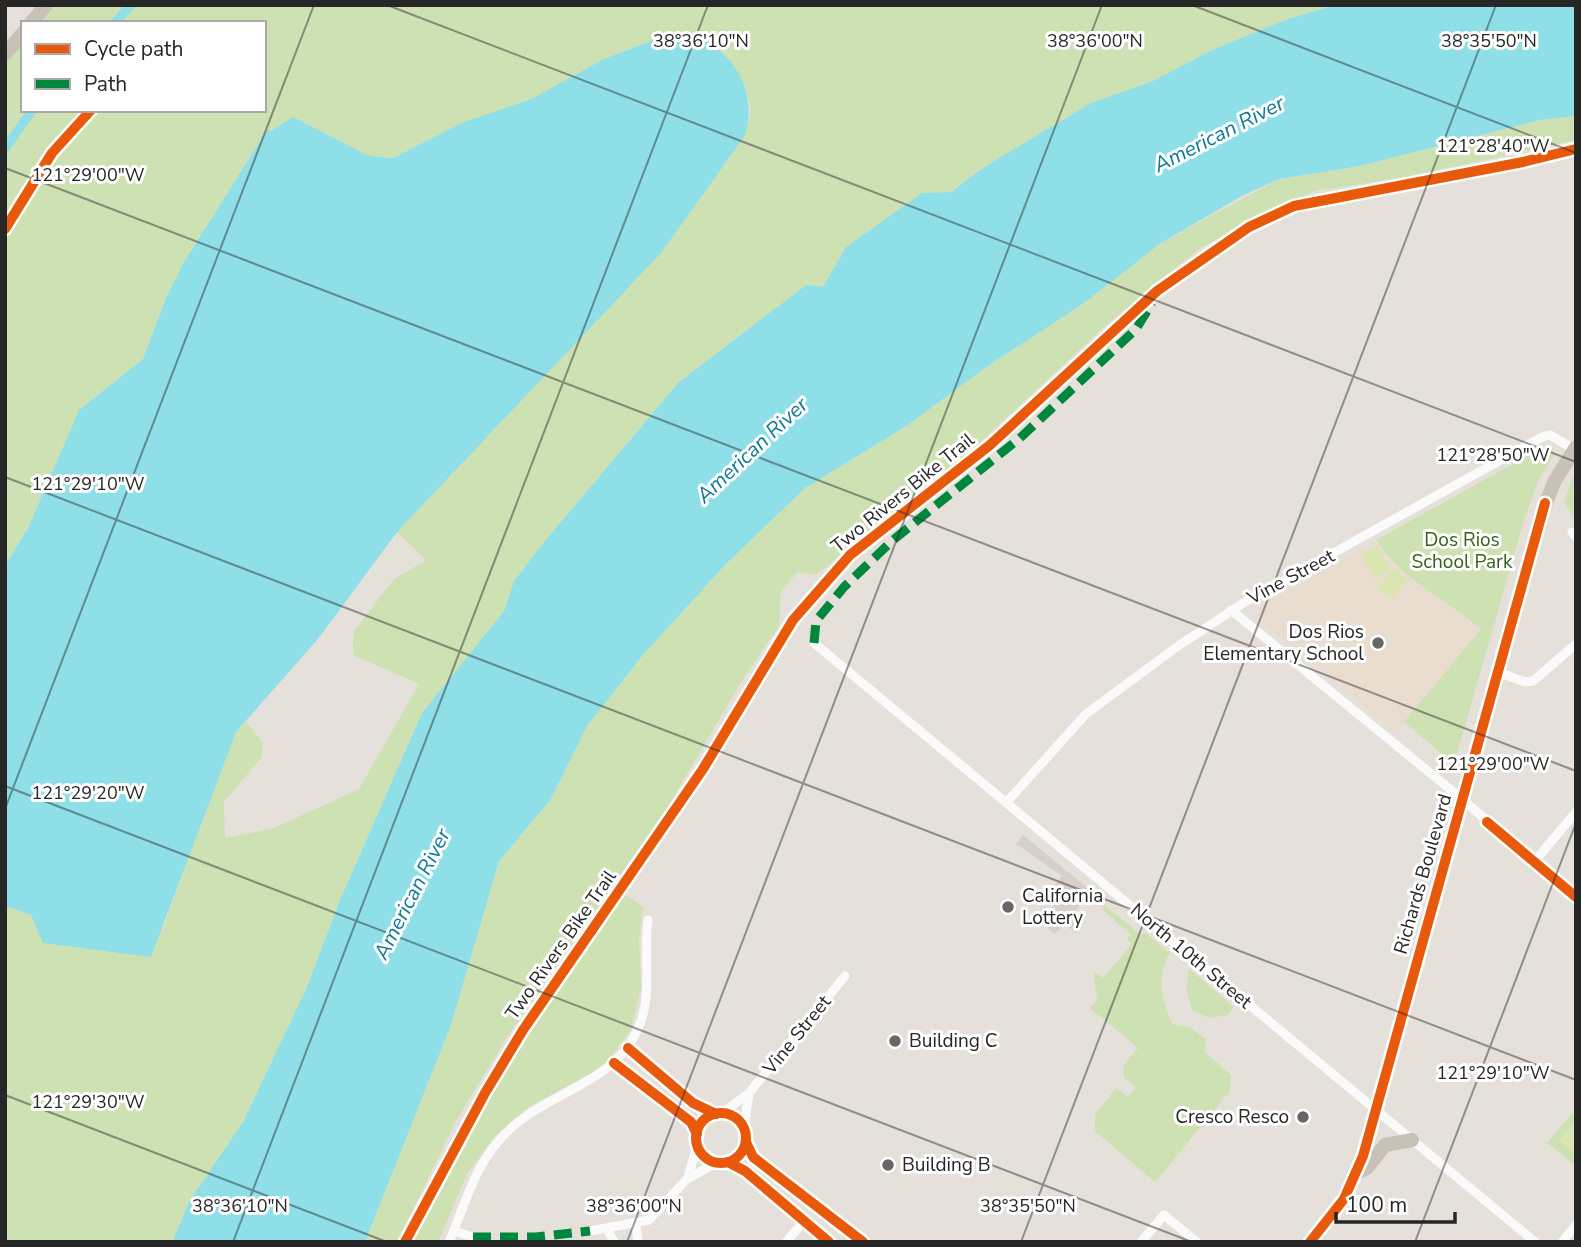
<svg xmlns="http://www.w3.org/2000/svg" width="1581" height="1247" font-family="'Nunito Sans',sans-serif">
	<rect width="100%" height="100%" fill="#e6e0db"/>
	<polygon fill="#e9ddcf" points="1376,540 1392,563 1481,629 1395,733 1261,621 1258,614 1259,607"/>
	<g fill="#cde1b3">
		<path d="M48,5H1335L1288,19L1214,49L1153,81L1091,103L984,167L950,192L922,193L846,247L823,288L806,285L679,382L544,542L514,581L504,611L422,713L340,900L307,987L243,1122L190,1200L172,1242H5V906L31,915L37,924L163,929L216,778L236,732L246,721L263,743L262,757L224,802L225,838L274,828L359,789L419,684L353,655V633L393,580L426,560L397,532L593,324L727,161C745,136 760,112 742,83L648,42L604,59L531,99L464,122L393,158L369,156L267,130L184,262L166,298L143,359L79,410L28,528L5,566V56L23,35V110H264V23H33Z"/>
		<polygon points="1576,116 1576,140 1406,177 1315,191 1200,248 1102,329 975,447 816,575 798,572 781,591 779,626 740,684 669,805 507,1037 456,1121 397,1242 365,1242 451,1025 499,861 551,799 587,726 642,656 724,566 805,488 908,425 985,368 1084,303 1161,243 1279,179 1360,166 1540,120"/>
		<path d="M1547,445L1555,453L1539,479L1525,517L1454,764L1404,722L1481,629C1445,599 1402,580 1376,540Z"/>
		<polygon points="1573,476 1576,478 1576,520 1564,503"/>
		<polygon points="623,893 643,907 639,939 641,988 631,1030 603,1067 530,1106 495,1136 467,1174 438,1242 410,1242 514,1052"/>
		<path d="M1105,905L1141,935L1145,933L1170,953C1155,975 1162,1001 1172,1024L1190,1027L1206,1040L1205,1052L1231,1075L1230,1091L1155,1182L1095,1131V1115L1116,1088L1128,1097L1136,1087L1124,1078L1123,1066L1138,1048L1090,1008L1097,1000L1093,971L1103,978L1132,944L1127,939L1130,934L1102,909Z"/>
		<polygon points="1189,969 1234,1007 1228,1015 1209,1018 1192,1010 1186,989"/>
		<polygon points="1576,1109 1576,1166 1547,1143"/>
	</g>
	<g fill="#dae5b1">
		<polygon points="1377,546 1391,570 1374,579 1362,555"/>
		<polygon points="1394,568 1408,580 1391,600 1377,588"/>
		<polygon points="1573,1124 1576,1126 1576,1155 1559,1141"/>
	</g>
	<polygon fill="#d6d0cb" points="1023,835 1091,891 1070,917 1082,927 1076,933 1065,924 1054,934 1047,927 1045,916 1040,911 1043,906 1049,910 1054,905 1045,898 1062,876 1016,844"/>
	<g fill="#8edfe8">
		<polygon points="1335,5 1576,5 1576,116 1540,120 1360,166 1279,179 1242,196 1161,243 1084,303 985,368 908,425 805,488 724,566 642,656 587,726 551,799 499,861 451,1025 365,1242 172,1242 190,1200 243,1122 307,987 340,900 422,713 504,611 514,581 544,542 679,382 806,285 823,287 846,247 922,193 951,192 984,167 1091,103 1153,81 1214,49 1288,19"/>
		<path d="M684,33C731,44 761,92 744,137L661,253L397,532L318,639L236,732L151,957L43,943L31,915L5,906V566L28,528L79,410L143,359L166,298L184,262L267,130L271,131L293,117L369,156L393,158L464,122L531,99L604,59L669,34Z"/>
	</g>
	<g fill="none" stroke-linecap="round" stroke-linejoin="round">
		<g stroke="#8edfe8" stroke-width="9">
			<polyline points="114,23 131,5"/>
			<polyline points="5,149 32,110"/>
		</g>
		<g stroke="#fbfafa" stroke-width="9">
			<polyline points="1572,532 1576,537"/>
			<polyline points="1231,610 1462,799 1576,897"/>
			<polyline points="814,643 1535,1242"/>
			<polyline points="1498,672 1525,682 1533,681 1576,644"/>
			<polyline points="1006,803 1086,714 1178,646 1245,602 1542,437 1550,435 1574,449"/>
			<polyline points="1534,862 1576,812"/>
			<polyline points="628,1048 693,1103 716,1114"/>
			<polyline points="614,1063 691,1122 697,1134"/>
			<polyline points="722,1113 749,1093 845,976"/>
			<circle cx="721" cy="1138" r="25"/>
			<polyline points="744,1128 749,1093"/>
			<polyline points="746,1142 753,1157 863,1242"/>
			<polyline points="728,1162 745,1171 829,1242"/>
			<polyline points="688,1177 697,1146"/>
			<polyline points="636,1224 638,1242"/>
			<polyline points="607,1229 614,1242"/>
			<polyline points="454,1231 473,1237"/>
			<polyline points="590,1231 649,1220 687,1179 716,1163"/>
			<path d="M449,1242C468,1199 473,1165 509,1130C552,1089 619,1084 641,1021C652,989 643,954 648,920"/>
			<polyline points="786,1242 804,1221"/>
			<polyline points="1141,1242 1164,1215 1197,1242"/>
			<polyline points="1562,1242 1576,1225"/>
		</g>
		<g stroke="#c8c1b6" stroke-width="14">
			<polyline points="31,23 46,5"/>
			<polyline points="5,54 23,33"/>
			<polyline points="1357,1173 1367,1168 1385,1145 1412,1140"/>
			<polyline points="1310,1242 1344,1199 1363,1156 1543,511 1554,482 1576,447"/>
		</g>
		<g stroke="#00873e" stroke-width="9" stroke-dasharray="18 9" stroke-linecap="butt">
			<polyline points="814,643 816,621 844,587 893,540 1020,438 1136,329 1152,303"/>
			<polyline points="473,1237 536,1237 590,1231"/>
		</g>
		<g stroke="#fff" stroke-width="15">
			<g id="cycleway">
				<polyline points="5,229 52,153 91,110"/>
				<polyline points="1487,822 1576,897"/>
				<polyline points="628,1048 693,1103 716,1114"/>
				<polyline points="614,1063 691,1122 697,1134"/>
				<circle cx="721" cy="1138" r="25"/>
				<polyline points="746,1142 753,1157 863,1242"/>
				<polyline points="728,1162 745,1171 829,1242"/>
				<polyline points="405,1242 485,1093 523,1030 703,769 793,620 850,555 990,445 1157,291 1249,227 1294,206 1523,162 1576,149"/>
				<polyline points="1310,1242 1344,1199 1363,1156 1545,503"/>
			</g>
		</g>
		<use href="#cycleway" stroke="#e8590c" stroke-width="10"/>
	</g>
	<path fill="none" stroke="#262626" stroke-width="2" stroke-opacity="0.45" d="M387,5L1576,462M1192,5L1576,153M5,168L1576,771M5,477L1576,1080M5,786L1192,1242M5,809L314,5M5,1095L387,1242M233,1242L708,5M627,1242L1102,5M1021,1242L1496,5M1415,1242L1576,823"/>
	<g fill="#696765" stroke="#fff" stroke-width="2.5">
		<circle cx="1378" cy="643" r="7"/>
		<circle cx="1008" cy="907" r="7"/>
		<circle cx="895" cy="1041" r="7"/>
		<circle cx="1303" cy="1117" r="7"/>
		<circle cx="888" cy="1165" r="7"/>
	</g>
	<g text-anchor="middle" dominant-baseline="central" stroke-width="6" stroke-linejoin="round" paint-order="stroke">
		<g font-size="19" fill="#262626" stroke="#fff">
			<text transform="translate(903 493) rotate(-39)">Two Rivers Bike Trail</text>
			<text transform="translate(1291 577) rotate(-28)">Vine Street</text>
			<text transform="translate(1423 874) rotate(-74)">Richards Boulevard</text>
			<text transform="translate(561 945) rotate(-55)">Two Rivers Bike Trail</text>
			<text transform="translate(1191 956) rotate(40)">North 10th Street</text>
			<text transform="translate(797 1035) rotate(-51)">Vine Street</text>
		</g>
		<g font-size="19" fill="#326119" stroke="#fff">
			<text x="1462" y="540">Dos Rios<tspan x="1462" dy="22">School Park</tspan></text>
		</g>
		<g font-size="19" fill="#262626" stroke="#fff" text-anchor="start">
			<text x="1364" y="632" text-anchor="end">Dos Rios<tspan x="1364" dy="22">Elementary School</tspan></text>
			<text x="1022" y="896">California<tspan x="1022" dy="22">Lottery</tspan></text>
			<text x="909" y="1041">Building C</text>
			<text x="1289" y="1117" text-anchor="end">Cresco Resco</text>
			<text x="902" y="1165">Building B</text>
		</g>
		<g font-size="21" font-style="italic" fill="#0d7994" stroke="#fff">
			<text transform="translate(1219 134) rotate(-27)">American River</text>
			<text transform="translate(752 450) rotate(-43)">American River</text>
			<text transform="translate(412 894) rotate(-63)">American River</text>
		</g>
	</g>
	<g font-size="18" text-anchor="middle" fill="#262626" stroke="#fff" stroke-width="6" stroke-linejoin="round" paint-order="stroke">
		<text x="701" y="47">38°36'10"N</text>
		<text x="1095" y="47">38°36'00"N</text>
		<text x="1489" y="47">38°35'50"N</text>
		<text x="1493" y="152">121°28'40"W</text>
		<text x="88" y="181">121°29'00"W</text>
		<text x="1493" y="461">121°28'50"W</text>
		<text x="88" y="490">121°29'10"W</text>
		<text x="1493" y="770">121°29'00"W</text>
		<text x="88" y="799">121°29'20"W</text>
		<text x="1493" y="1079">121°29'10"W</text>
		<text x="88" y="1108">121°29'30"W</text>
		<text x="240" y="1212">38°36'10"N</text>
		<text x="634" y="1212">38°36'00"N</text>
		<text x="1028" y="1212">38°35'50"N</text>
	</g>
	<rect width="1581" height="1247" fill="none" stroke="#262626" stroke-width="14"/>
	<rect x="21" y="21" width="245" height="91" fill="#ffffff" stroke="#a8a8a8" stroke-width="2"/>
	<rect x="35" y="44" width="35" height="10" fill="#e8590c" stroke="#a8a8a8" stroke-width="2"/>
	<text x="84" y="56" font-size="21" fill="#262626">Cycle path</text>
	<rect x="35" y="79" width="35" height="10" fill="#00873e" stroke="#a8a8a8" stroke-width="2"/>
	<text x="84" y="91" font-size="21" fill="#262626">Path</text>
	<path d="M1336 1212v10h119v-10" fill="none" stroke="#262626" stroke-width="3.5"/>
	<text x="1346" y="1212" font-size="21" fill="#262626" stroke="#ffffff" stroke-width="5" paint-order="stroke">100 m</text>
</svg>
